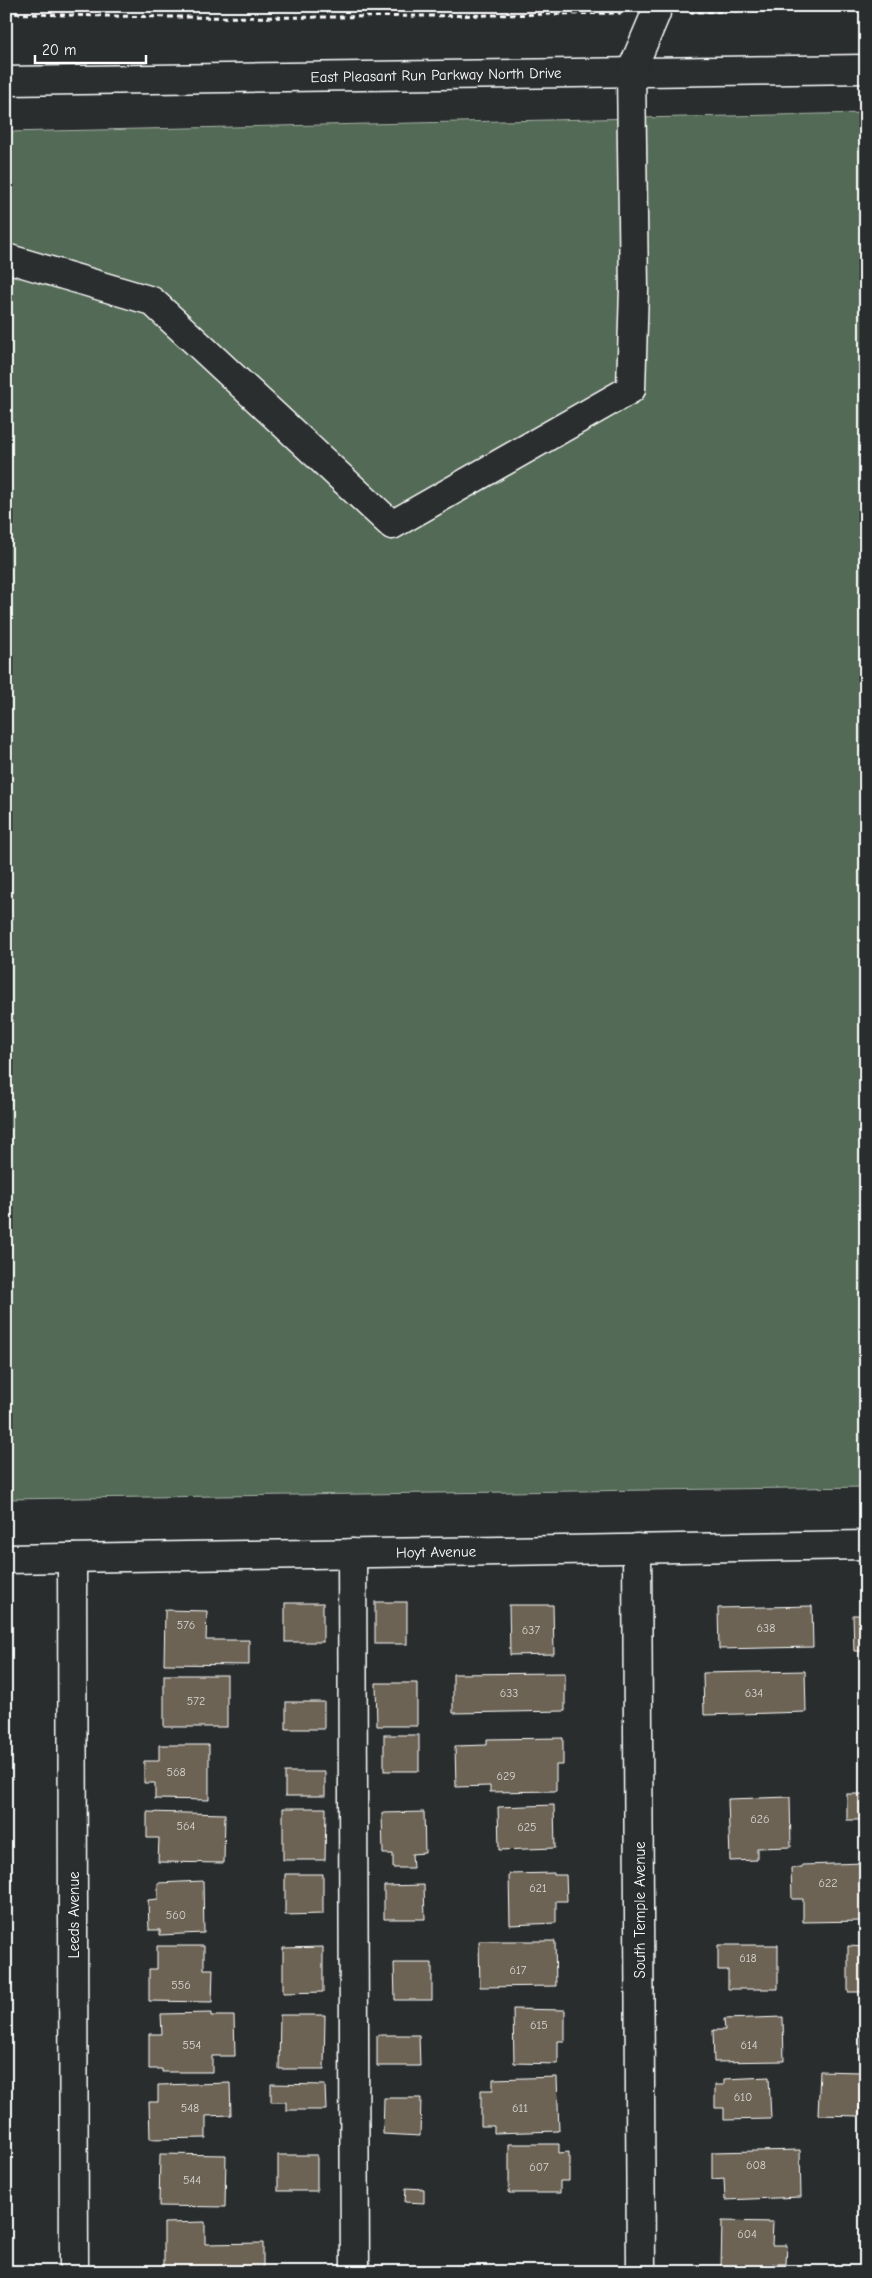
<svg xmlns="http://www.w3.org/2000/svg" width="872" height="2278" font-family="'Comic Neue',sans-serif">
	<rect width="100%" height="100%" fill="#2a2d2e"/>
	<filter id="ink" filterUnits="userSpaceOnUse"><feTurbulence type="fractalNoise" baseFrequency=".02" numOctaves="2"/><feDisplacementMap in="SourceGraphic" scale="10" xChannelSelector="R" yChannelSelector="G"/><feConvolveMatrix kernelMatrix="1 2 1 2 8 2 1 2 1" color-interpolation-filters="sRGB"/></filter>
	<g filter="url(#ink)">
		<polygon fill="#536a56" stroke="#a9b4aa" points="866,113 866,1487 6,1499 6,132"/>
		<g fill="#6c6454" stroke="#fff">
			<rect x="375" y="1602" width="32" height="42"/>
			<rect x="285" y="1603" width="38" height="39"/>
			<polygon points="509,1605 553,1605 554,1654 510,1655"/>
			<polygon points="812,1606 813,1647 719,1649 718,1608"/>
			<polygon points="165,1610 207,1611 206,1640 249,1640 249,1665 164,1664"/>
			<polygon points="853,1615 866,1615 866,1651 854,1651"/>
			<polygon points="805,1671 806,1712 704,1715 703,1673"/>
			<polygon points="565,1673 565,1711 453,1713 453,1674"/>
			<rect x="164" y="1675" width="63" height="52"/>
			<polygon points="376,1683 417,1683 417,1726 377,1726"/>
			<rect x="286" y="1702" width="38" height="27"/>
			<rect x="384" y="1735" width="35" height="36"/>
			<polygon points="563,1738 563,1765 556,1765 556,1791 490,1792 490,1786 456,1787 455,1746 487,1745 487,1739"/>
			<polygon points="159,1745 209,1745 209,1800 155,1799 155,1783 144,1783 144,1761 159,1761"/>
			<rect x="285" y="1772" width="40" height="24"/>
			<rect x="847" y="1794" width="19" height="26"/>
			<polygon points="790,1797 791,1847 757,1848 757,1860 730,1861 728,1799"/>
			<polygon points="554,1805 555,1848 499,1850 498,1807"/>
			<polygon points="283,1808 326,1808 325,1860 283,1860"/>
			<polygon points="147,1812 225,1814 224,1863 158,1862 159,1838 147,1838"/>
			<polygon points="424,1812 425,1853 412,1854 413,1868 393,1868 393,1854 383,1854 382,1813"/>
			<polygon points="864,1863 865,1921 803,1922 803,1899 792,1899 791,1868 802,1867 802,1865"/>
			<polygon points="554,1873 554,1875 566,1875 567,1901 556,1901 556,1923 510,1925 509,1874"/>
			<polygon points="285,1874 323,1874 323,1914 285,1915"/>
			<polygon points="203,1881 204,1933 160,1935 160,1930 149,1930 148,1900 158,1899 158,1883"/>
			<polygon points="424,1885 425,1919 384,1919 384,1886"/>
			<polygon points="479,1941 555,1941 556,1986 480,1987"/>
			<polygon points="718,1945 778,1945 778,1989 728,1989 728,1970 718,1970"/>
			<polygon points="157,1946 204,1946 204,1969 213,1969 212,2002 149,2001 149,1969 157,1969"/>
			<polygon points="848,1946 866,1947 866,1992 848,1992"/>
			<polygon points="323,1947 323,1992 283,1993 283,1948"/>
			<polygon points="394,1963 432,1963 432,2000 395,2000"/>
			<polygon points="513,2009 565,2010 565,2041 558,2041 558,2064 514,2063"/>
			<polygon points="211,2013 211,2016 234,2016 235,2056 212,2056 212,2072 162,2072 162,2069 149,2069 149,2034 162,2034 161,2014"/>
			<polygon points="280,2015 325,2015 324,2069 279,2069"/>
			<polygon points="783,2017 784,2061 714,2062 713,2030 725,2030 724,2019"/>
			<polygon points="862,2023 866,2023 866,2059 861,2059"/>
			<polygon points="377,2035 419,2035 420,2066 377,2066"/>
			<polygon points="820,2071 861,2072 859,2116 818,2115"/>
			<polygon points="557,2077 559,2131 494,2133 494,2126 481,2126 481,2090 493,2090 493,2079"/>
			<polygon points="769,2077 771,2119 724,2120 724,2108 715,2108 715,2085 724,2085 724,2079"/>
			<polygon points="230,2083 231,2115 206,2116 206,2138 150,2139 149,2102 158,2102 158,2085"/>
			<polygon points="271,2084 325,2085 326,2110 286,2110 286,2102 271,2102"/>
			<polygon points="384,2098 421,2098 420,2136 383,2134"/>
			<polygon points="509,2144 559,2144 559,2153 569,2152 569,2181 560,2181 560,2193 509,2193"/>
			<polygon points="800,2150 801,2197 725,2200 724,2178 712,2179 712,2152"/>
			<polygon points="160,2154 226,2155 225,2207 159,2206"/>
			<rect x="278" y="2155" width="39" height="36"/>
			<polygon points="406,2188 424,2189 424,2203 405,2202"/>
			<polygon points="722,2221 773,2222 772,2245 787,2245 786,2264 772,2264 772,2268 721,2267"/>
			<polygon points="205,2222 205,2244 263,2243 263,2272 164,2272 164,2223"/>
		</g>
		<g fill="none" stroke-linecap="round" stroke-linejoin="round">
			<g stroke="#fff" stroke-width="31">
				<g id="minor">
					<polyline points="6,81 866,69"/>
					<polyline points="6,258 152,301 392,525 631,389 634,289 631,72 656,13 656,6"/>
					<polyline points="637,1548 641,2272"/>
					<polyline points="352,1553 355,2272"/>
					<polyline points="72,1558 74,2272"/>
				</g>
			</g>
			<g stroke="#fff" stroke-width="31">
				<polyline id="major" points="6,1559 866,1545"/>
			</g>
			<g stroke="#fff" stroke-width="3" stroke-dasharray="5 4" stroke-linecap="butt">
				<polyline points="689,12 866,8"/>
				<path d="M6,13C211,21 416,16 621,13"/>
			</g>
			<use href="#minor" stroke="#2a2d2e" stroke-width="28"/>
			<use href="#major" stroke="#2a2d2e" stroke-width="28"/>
		</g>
	</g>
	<g text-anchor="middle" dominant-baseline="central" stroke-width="4" stroke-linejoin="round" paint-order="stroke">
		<g font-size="12" fill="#dad8d4">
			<text x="186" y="1625">576</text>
			<text x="766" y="1628">638</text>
			<text x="531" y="1630">637</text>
			<text x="509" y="1693">633</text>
			<text x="754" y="1693">634</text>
			<text x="196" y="1701">572</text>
			<text x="176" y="1772">568</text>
			<text x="506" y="1776">629</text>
			<text x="760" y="1819">626</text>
			<text x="186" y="1826">564</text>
			<text x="527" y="1827">625</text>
			<text x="828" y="1883">622</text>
			<text x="538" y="1888">621</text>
			<text x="176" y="1915">560</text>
			<text x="748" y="1958">618</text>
			<text x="518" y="1970">617</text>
			<text x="181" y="1985">556</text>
			<text x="539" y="2025">615</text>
			<text x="192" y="2045">554</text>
			<text x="749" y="2045">614</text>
			<text x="743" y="2097">610</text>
			<text x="190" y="2108">548</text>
			<text x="520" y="2108">611</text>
			<text x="756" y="2165">608</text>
			<text x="539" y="2167">607</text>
			<text x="192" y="2180">544</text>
			<text x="747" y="2234">604</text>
		</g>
		<g font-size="15" fill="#fff" stroke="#2a2d2e">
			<text transform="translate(436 75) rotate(-1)">East Pleasant Run Parkway North Drive</text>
			<text transform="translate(436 1552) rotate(-1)">Hoyt Avenue</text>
			<text transform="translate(640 1910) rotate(-90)">South Temple Avenue</text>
			<text transform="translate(74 1915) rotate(-90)">Leeds Avenue</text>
		</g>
	</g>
	<rect width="872" height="2278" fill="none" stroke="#2a2d2e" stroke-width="25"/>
	<rect x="12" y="12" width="847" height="2253" fill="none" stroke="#fff" stroke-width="2" filter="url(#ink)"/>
	<path d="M35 55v8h111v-8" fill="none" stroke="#ffffff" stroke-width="2.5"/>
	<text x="42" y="55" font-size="15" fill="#ffffff" stroke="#2a2d2e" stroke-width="4" paint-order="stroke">20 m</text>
</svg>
